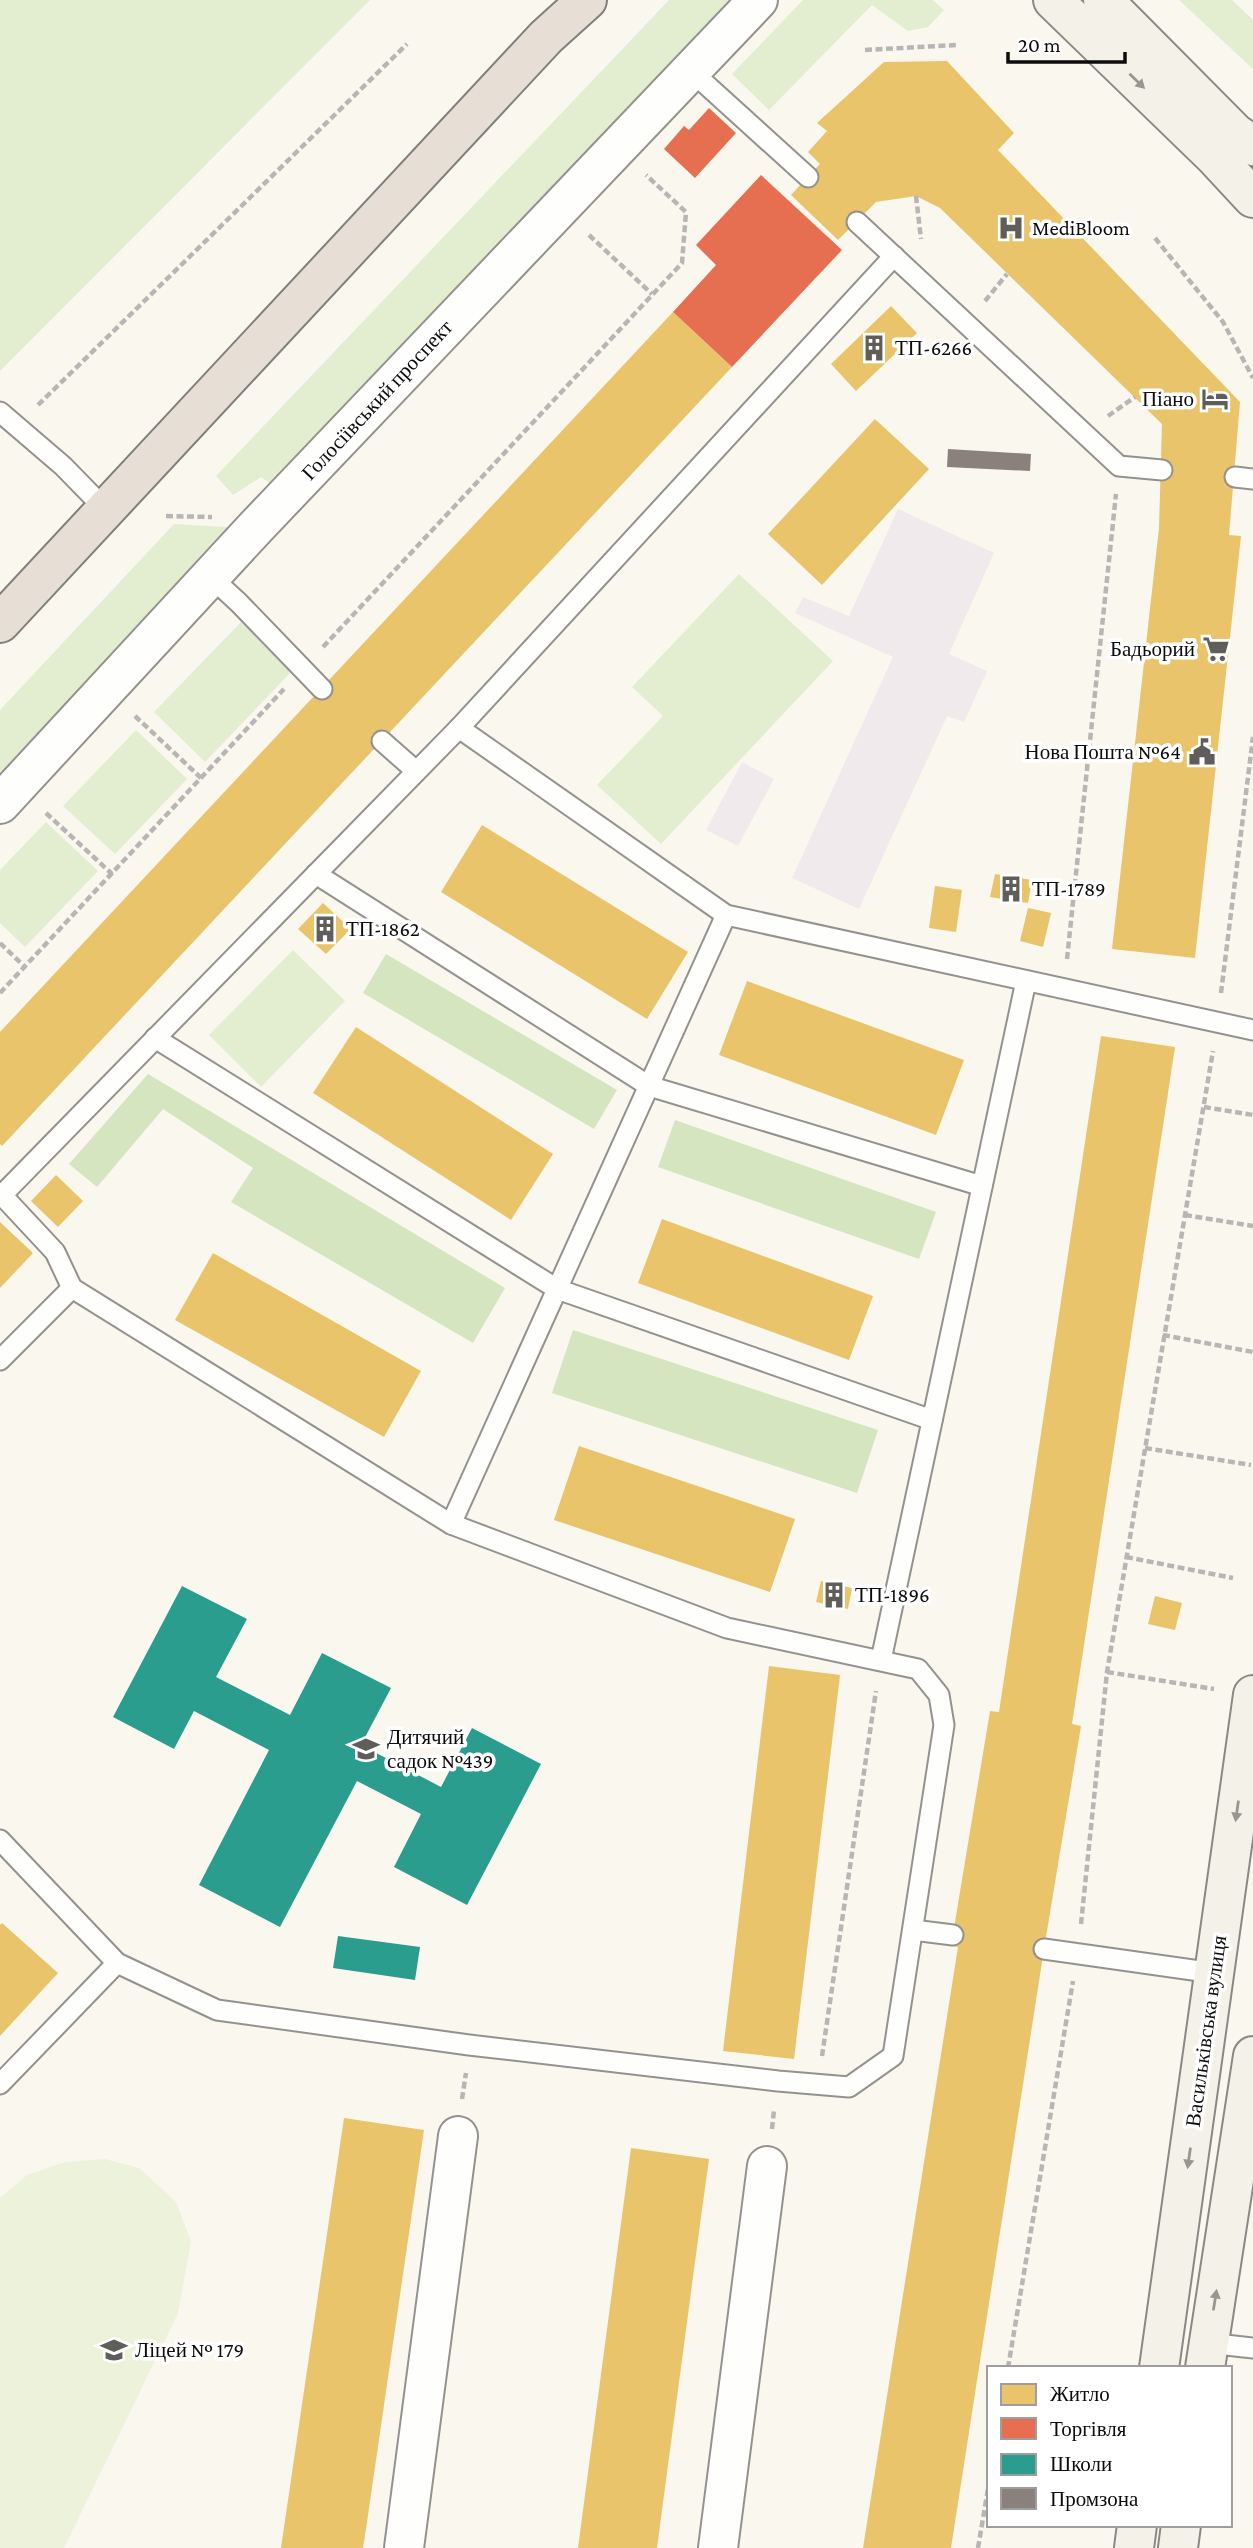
<svg xmlns="http://www.w3.org/2000/svg" width="1253" height="2548" font-family="'Crimson Pro',serif">
	<rect width="100%" height="100%" fill="#faf7ef"/>
	<g fill="#f1eaec">
		<polygon points="898,509 994,553 949,654 987,671 964,722 947,716 859,909 792,878 893,657 795,613 803,597 849,616"/>
		<polygon points="742,762 774,779 738,846 706,830"/>
	</g>
	<g fill="#e3eed0">
		<polygon points="0,0 370,0 0,371"/>
		<polygon points="669,0 732,0 276,488 261,477 233,495 216,476"/>
		<polygon points="803,0 933,0 944,10 928,27 908,31 872,5 769,110 732,74"/>
		<polygon points="1179,0 1232,0 1253,20 1253,69"/>
		<polygon points="174,524 243,528 0,783 0,710"/>
		<polygon points="739,574 833,661 661,844 597,785 663,716 632,687"/>
		<polygon points="241,622 292,671 205,762 154,712"/>
		<polygon points="136,730 187,779 115,854 63,806"/>
		<polygon points="46,822 98,871 25,947 0,923 0,870"/>
		<polygon points="293,950 345,1001 261,1087 209,1035"/>
	</g>
	<g fill="#d4e5bf">
		<polygon points="386,954 617,1090 594,1129 363,993"/>
		<polygon points="148,1074 505,1288 473,1343 231,1202 253,1168 163,1109 97,1187 69,1164"/>
		<polygon points="675,1120 936,1212 919,1259 658,1167"/>
		<polygon points="573,1330 878,1430 857,1493 552,1393"/>
	</g>
	<polygon fill="#edf2da" points="105,2159 139,2168 176,2202 191,2242 178,2313 64,2548 0,2548 0,2198 27,2175 65,2162"/>
	<g fill="#e9c46a">
		<polygon points="947,61 1014,133 998,150 1240,402 1229,535 1241,536 1195,958 1112,949 1159,528 1162,424 940,208 916,196 876,202 838,240 791,195 820,164 808,152 827,131 817,123 884,62"/>
		<polygon points="891,306 917,333 856,391 831,364"/>
		<polygon points="673,312 732,367 2,1146 0,1144 0,1032"/>
		<polygon points="875,419 929,469 822,585 768,534"/>
		<polygon points="482,825 688,952 647,1019 441,892"/>
		<polygon points="995,874 1032,880 1028,903 990,897"/>
		<polygon points="935,886 962,890 956,932 929,928"/>
		<polygon points="323,903 351,929 326,954 298,929"/>
		<polygon points="1028,908 1051,913 1043,947 1020,941"/>
		<polygon points="747,981 964,1060 936,1135 719,1055"/>
		<polygon points="356,1027 553,1154 511,1220 313,1093"/>
		<polygon points="1101,1036 1175,1047 1072,1724 1081,1726 1044,1949 951,2548 863,2548 958,1947 951,1946 990,1711 999,1712"/>
		<polygon points="56,1175 83,1201 58,1227 31,1201"/>
		<polygon points="662,1219 873,1296 849,1360 638,1283"/>
		<polygon points="0,1222 33,1253 0,1288"/>
		<polygon points="213,1253 421,1371 384,1437 175,1320"/>
		<polygon points="579,1446 795,1519 770,1592 554,1520"/>
		<polygon points="821,1581 852,1588 848,1609 816,1602"/>
		<polygon points="1155,1596 1182,1603 1175,1630 1148,1624"/>
		<polygon points="769,1666 840,1675 794,2059 723,2051"/>
		<polygon points="2,1923 58,1973 0,2036 0,1925"/>
		<polygon points="344,2118 424,2130 367,2522 363,2548 281,2548"/>
		<polygon points="631,2148 709,2159 701,2217 657,2548 578,2548"/>
	</g>
	<g fill="#e76f51">
		<polygon points="709,108 736,133 695,178 664,149 684,126 689,130"/>
		<polygon points="761,175 842,250 732,367 673,312 716,265 696,245"/>
	</g>
	<g fill="#2a9d8f">
		<polygon points="182,1586 247,1619 216,1677 290,1715 322,1653 391,1688 361,1745 441,1787 472,1728 541,1764 467,1905 394,1867 421,1814 357,1781 280,1927 199,1885 269,1750 194,1711 174,1749 113,1717"/>
		<polygon points="338,1936 420,1947 415,1980 333,1968"/>
	</g>
	<polygon fill="#8a817c" points="948,449 1031,454 1030,471 947,467"/>
	<g fill="none" stroke-linecap="round" stroke-linejoin="round">
		<g stroke="#93928e" stroke-width="23">
			<g id="lane">
				<polyline points="690,70 808,177"/>
				<polyline points="857,222 1119,466 1162,470"/>
				<polyline points="0,412 63,466 106,510"/>
				<polyline points="1235,477 1253,479"/>
				<polyline points="212,578 239,603 322,689"/>
				<polyline points="459,728 726,915 1253,1030"/>
				<polyline points="382,741 416,771"/>
				<polyline points="316,874 649,1086 982,1186"/>
				<polyline points="155,1038 557,1289 932,1420"/>
				<polyline points="0,1193 55,1252 72,1288 451,1524 727,1628 918,1669 939,1695 944,1725 893,2056 849,2087 778,2081 469,2045 217,2010 117,1963 0,1840"/>
				<polyline points="2,1195 459,728 894,256"/>
				<polyline points="0,1360 72,1288"/>
				<polyline points="451,1524 726,915"/>
				<polyline points="881,1660 1026,981"/>
				<polyline points="913,1930 953,1935"/>
				<polyline points="1044,1949 1214,1973"/>
				<polyline points="0,2084 117,1963"/>
				<polyline points="1208,2343 1253,2348"/>
			</g>
		</g>
		<g stroke="#93928e" stroke-width="42">
			<g id="street">
				<polyline points="0,804 256,527 758,0"/>
				<polyline points="404,2548 458,2136"/>
				<polyline points="718,2548 767,2166"/>
			</g>
		</g>
		<g stroke="#8a8885" stroke-width="42">
			<g id="secondary">
				<polyline points="1053,0 1215,157 1253,198"/>
				<polyline points="1103,0 1235,133 1253,146"/>
				<polyline points="1159,2368 1253,1695"/>
				<polyline points="1205,2368 1253,2056"/>
				<polyline points="1134,2548 1137,2525"/>
				<polyline points="1178,2548 1181,2525"/>
			</g>
		</g>
		<g stroke="#807f7c" stroke-width="42">
			<polyline id="highway" points="0,623 546,37 587,0"/>
		</g>
		<g stroke="#b7b6b5" stroke-width="4.5" stroke-dasharray="7 3.5" stroke-linecap="butt">
			<polyline points="865,50 956,45"/>
			<polyline points="916,196 921,239"/>
			<polyline points="589,235 652,294"/>
			<polyline points="1155,238 1223,322 1253,378"/>
			<polyline points="985,301 1007,274"/>
			<polyline points="38,405 407,44"/>
			<polyline points="1108,416 1135,397"/>
			<polyline points="166,516 212,517"/>
			<polyline points="323,647 682,263 686,212 646,175"/>
			<polyline points="135,716 201,778"/>
			<polyline points="46,813 112,874"/>
			<polyline points="0,943 25,967"/>
			<polyline points="1067,959 1116,494"/>
			<polyline points="0,993 284,689"/>
			<polyline points="1221,993 1253,737"/>
			<polyline points="1204,1107 1253,1115"/>
			<polyline points="1185,1215 1253,1226"/>
			<polyline points="1163,1335 1253,1352"/>
			<polyline points="1145,1448 1251,1465"/>
			<polyline points="1126,1557 1233,1578"/>
			<polyline points="1107,1672 1214,1689"/>
			<polyline points="1081,1924 1107,1672 1213,1051"/>
			<polyline points="822,2056 876,1691"/>
			<polyline points="462,2099 466,2073"/>
			<polyline points="772,2129 774,2110"/>
			<polyline points="1008,2368 1073,1981"/>
			<polyline points="978,2548 989,2483"/>
		</g>
		<use href="#lane" stroke="#fefefd" stroke-width="19"/>
		<use href="#street" stroke="#fefefd" stroke-width="38"/>
		<use href="#secondary" stroke="#f4f2e8" stroke-width="38"/>
		<use href="#highway" stroke="#e7ded5" stroke-width="38"/>
	</g>
	<defs><path id="oneway-solid" d="M-6-.8H1V-3.2L6.5 0L1 3.2V.8H-6Z" transform="scale(1.75)"/></defs>
	<g fill="#979690">
		<use href="#oneway-solid" transform="translate(1137 81) rotate(44)"/>
		<use href="#oneway-solid" transform="translate(1237 1811) rotate(98)"/>
		<use href="#oneway-solid" transform="translate(1189 2158) rotate(98)"/>
		<use href="#oneway-solid" transform="translate(1215 2300) rotate(-81)"/>
	</g>
	<defs>
		<g id="hospital-bare" transform="scale(2.1)"><path d="M-5-5h3v3.5h4V-5h3V5h-3V1.5h-4V5h-3Z" fill="#5f5e5b" stroke="#fff" stroke-width="2.5" paint-order="stroke"/></g>
		<g id="building-bare" transform="scale(2.1)"><path d="M-4-6H4V6H1V3H-1V6H-4ZM-2.5-4.3h1.7v1.8h-1.7ZM.8-4.3h1.7v1.8H.8ZM-2.5-1h1.7V.8h-1.7ZM.8-1h1.7V.8H.8Z" fill="#5f5e5b" stroke="#fff" stroke-width="2.5" paint-order="stroke"/></g>
		<g id="hotel-bare" transform="scale(2.1)"><path d="M-6-4.5h1.5V1H6V5H4.5V3h-9V5H-6ZM-4 0a1.8 1.8 0 1 1 3.6 0ZM.5 0V-2.5h3Q6-2.5 6 0Z" fill="#5f5e5b" stroke="#fff" stroke-width="2.5" paint-order="stroke"/></g>
		<g id="supermarket-bare" transform="scale(2.1)"><path d="M-6-5.5h2.5l.6 2H6L4.5 2H-2.5L-4.4-4H-6ZM-1.5 3.2a1.3 1.3 0 1 0 .1 0ZM3 3.2a1.3 1.3 0 1 0 .1 0Z" fill="#5f5e5b" stroke="#fff" stroke-width="2.5" paint-order="stroke"/></g>
		<g id="civic-bare" transform="scale(2.1)"><path d="M-.6-6.5H3V-4.5H.6V-3L4-1V1h2V6H-6V1h2V-1L-.6-3ZM-1.2 2.5V6h2.4V2.5Z" fill="#5f5e5b" stroke="#fff" stroke-width="2.5" paint-order="stroke"/></g>
		<g id="school-bare" transform="scale(2.1)"><path d="M0-5L7-2L0 1L-7-2ZM-4 1L0 2.5L4 1V4Q0 6-4 4Z" fill="#5f5e5b" stroke="#fff" stroke-width="2.5" paint-order="stroke"/></g>
	</defs>
	<g fill-rule="evenodd">
		<use href="#hospital-bare" x="1011" y="228"/>
		<use href="#building-bare" x="874" y="348"/>
		<use href="#hotel-bare" x="1215" y="399"/>
		<use href="#supermarket-bare" x="1216" y="649"/>
		<use href="#civic-bare" x="1202" y="752"/>
		<use href="#building-bare" x="1011" y="889"/>
		<use href="#building-bare" x="325" y="929"/>
		<use href="#building-bare" x="834" y="1595"/>
		<use href="#school-bare" x="366" y="1749"/>
		<use href="#school-bare" x="114" y="2350"/>
	</g>
	<g text-anchor="middle" dominant-baseline="central" stroke-width="7" stroke-linejoin="round" paint-order="stroke">
		<g font-size="21" fill="#0c0c0c" stroke="#fff" text-anchor="start">
			<text x="1032" y="228">MediBloom</text>
			<text x="895" y="348">ТП-6266</text>
			<text x="1194" y="399" text-anchor="end">Піано</text>
			<text x="1195" y="649" text-anchor="end">Бадьорий</text>
			<text x="1181" y="752" text-anchor="end">Нова Пошта №64</text>
			<text x="1032" y="889">ТП-1789</text>
			<text x="346" y="929">ТП-1862</text>
			<text x="855" y="1595">ТП-1896</text>
			<text x="387" y="1737">Дитячий<tspan x="387" dy="24">садок №439</tspan></text>
			<text x="135" y="2350">Ліцей № 179</text>
		</g>
		<g font-size="21" fill="#0c0c0c" stroke="#fff">
			<text transform="translate(377 400) rotate(-47)">Голосіївський проспект</text>
			<text transform="translate(1206 2031) rotate(-82)">Васильківська вулиця</text>
		</g>
	</g>
	<rect x="987" y="2366" width="245" height="161" fill="#ffffff" stroke="#9e9e9e" stroke-width="2"/>
	<rect x="1001" y="2384" width="35" height="21" fill="#e9c46a" stroke="#9e9e9e" stroke-width="2"/>
	<text x="1050" y="2401" font-size="21" fill="#0c0c0c">Житло</text>
	<rect x="1001" y="2418" width="35" height="21" fill="#e76f51" stroke="#9e9e9e" stroke-width="2"/>
	<text x="1050" y="2436" font-size="21" fill="#0c0c0c">Торгівля</text>
	<rect x="1001" y="2454" width="35" height="21" fill="#2a9d8f" stroke="#9e9e9e" stroke-width="2"/>
	<text x="1050" y="2471" font-size="21" fill="#0c0c0c">Школи</text>
	<rect x="1001" y="2488" width="35" height="21" fill="#8a817c" stroke="#9e9e9e" stroke-width="2"/>
	<text x="1050" y="2506" font-size="21" fill="#0c0c0c">Промзона</text>
	<path d="M1008 52v10h117v-10" fill="none" stroke="#0c0c0c" stroke-width="3.5"/>
	<text x="1018" y="52" font-size="21" fill="#0c0c0c" stroke="#ffffff" stroke-width="5" paint-order="stroke">20 m</text>
</svg>
